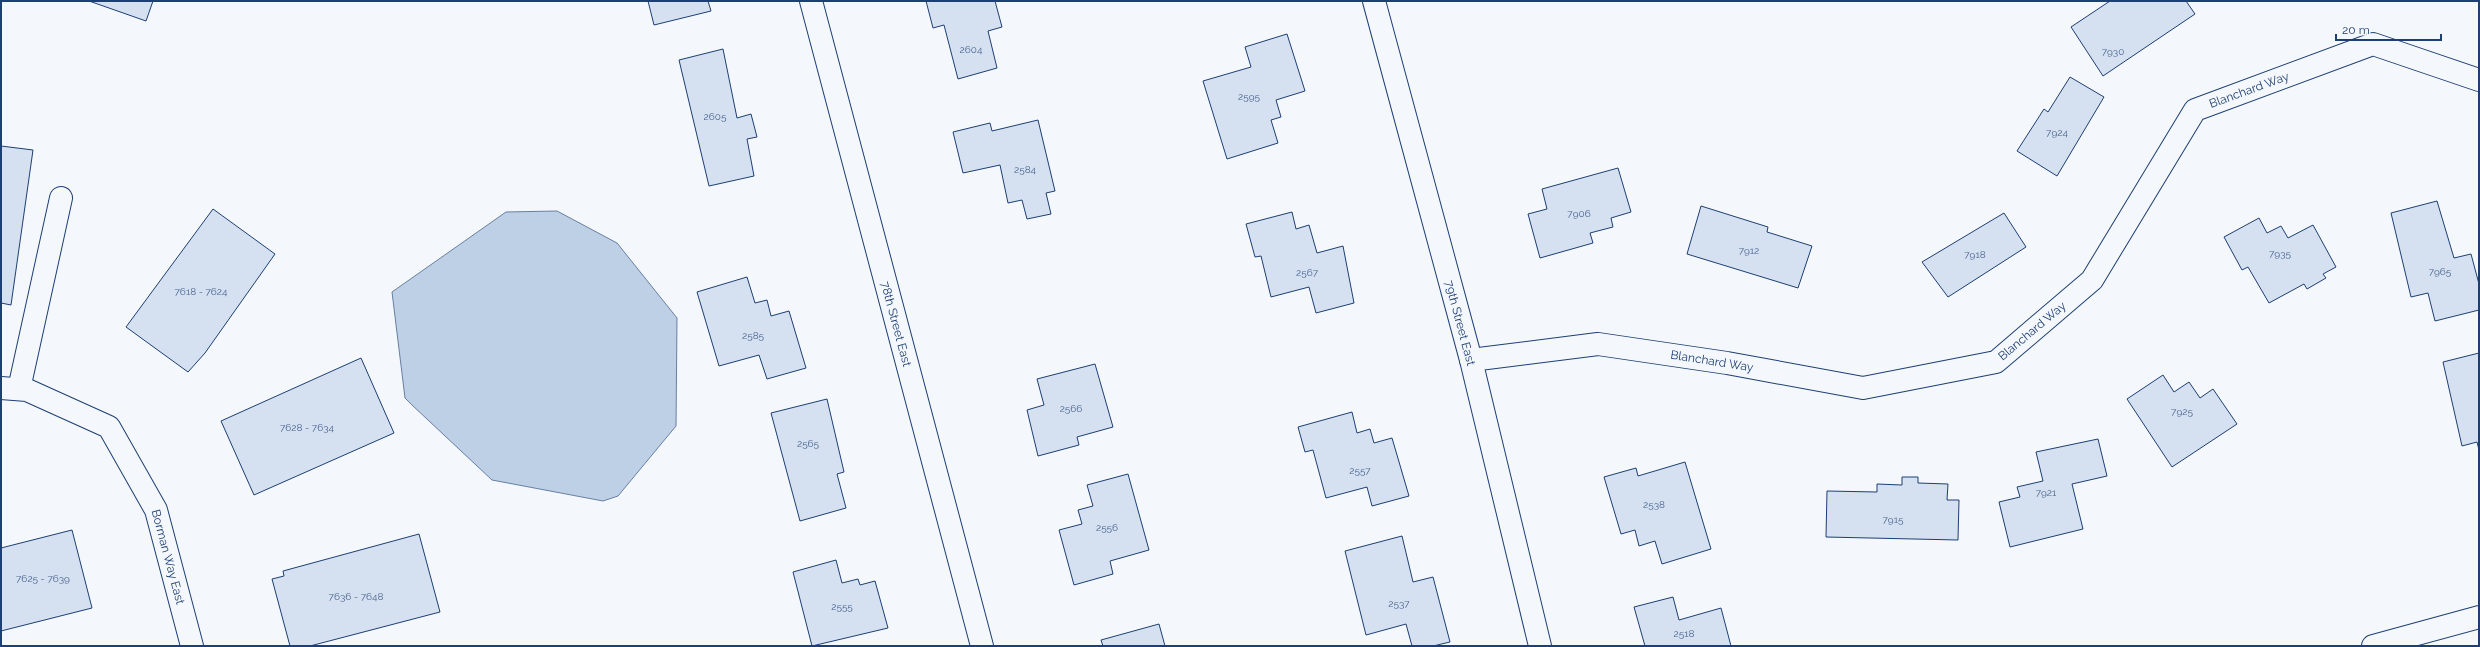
<svg xmlns="http://www.w3.org/2000/svg" width="2480" height="647" font-family="Raleway,sans-serif">
	<rect width="100%" height="100%" fill="#f4f7fb"/>
	<polygon fill="#bed0e5" stroke="#687fa3" points="557,211 617,243 677,318 676,426 618,496 603,501 492,480 412,405 405,398 392,292 506,212"/>
	<g fill="#d5e0f0" stroke="#1d3f73">
		<polygon points="89,1 153,1 146,21"/>
		<polygon points="648,1 708,1 711,11 654,25"/>
		<polygon points="926,1 995,1 1002,27 988,31 997,68 958,79 944,25 933,28"/>
		<polygon points="2110,1 2186,1 2195,14 2103,76 2071,27"/>
		<polygon points="1287,34 1305,91 1276,100 1281,117 1271,120 1278,143 1227,159 1203,81 1251,67 1245,47"/>
		<polygon points="723,49 737,118 751,114 757,137 747,139 754,176 709,186 679,60"/>
		<polygon points="2070,77 2104,97 2057,176 2017,151 2044,109 2048,112"/>
		<polygon points="1038,120 1055,191 1046,193 1051,214 1027,219 1022,200 1008,203 1000,165 963,173 953,132 990,123 992,131"/>
		<polygon points="1,146 33,150 11,305 1,303"/>
		<polygon points="1618,168 1631,212 1611,218 1613,227 1590,233 1593,243 1540,258 1528,214 1547,209 1542,189"/>
		<polygon points="2437,201 2454,258 2471,254 2479,284 2479,310 2435,321 2428,293 2411,297 2391,213"/>
		<polygon points="1701,206 1768,227 1767,232 1812,246 1798,288 1687,254"/>
		<polygon points="213,209 275,254 205,353 188,372 126,327"/>
		<polygon points="1292,212 1296,229 1309,225 1317,253 1343,246 1354,303 1316,313 1309,287 1271,297 1261,256 1255,257 1246,224"/>
		<polygon points="2004,213 2026,247 1948,297 1922,262"/>
		<polygon points="2259,218 2267,233 2281,226 2288,238 2313,225 2336,267 2323,274 2326,278 2307,289 2304,284 2269,303 2248,267 2242,270 2224,237"/>
		<polygon points="747,277 755,303 767,300 771,316 789,311 806,368 767,379 759,355 719,366 697,292"/>
		<polygon points="2479,353 2479,450 2477,442 2462,446 2443,362"/>
		<polygon points="361,358 394,433 254,495 221,421"/>
		<polygon points="1095,364 1113,427 1077,437 1079,445 1038,456 1027,410 1044,405 1037,379"/>
		<polygon points="2163,375 2174,392 2189,382 2200,398 2213,389 2237,424 2172,467 2127,399"/>
		<polygon points="827,399 844,472 837,474 846,508 800,521 771,413"/>
		<polygon points="1352,412 1357,433 1370,429 1374,443 1392,438 1409,496 1372,506 1367,487 1326,498 1313,450 1305,452 1298,427"/>
		<polygon points="2098,439 2107,476 2072,484 2083,529 2010,547 1999,502 2020,497 2017,487 2043,481 2036,452"/>
		<polygon points="1685,462 1711,549 1662,564 1655,541 1639,546 1635,530 1621,534 1604,477 1636,468 1638,476"/>
		<polygon points="1128,474 1149,550 1110,561 1113,574 1074,585 1059,530 1082,524 1078,510 1093,506 1087,485"/>
		<polygon points="1902,477 1918,477 1918,483 1948,484 1947,500 1959,500 1958,540 1826,537 1827,491 1877,492 1877,484 1902,485"/>
		<polygon points="72,530 92,608 1,631 1,548"/>
		<polygon points="419,534 440,612 310,646 290,646 272,579 284,576 283,571"/>
		<polygon points="1402,536 1413,582 1433,577 1450,642 1433,646 1412,646 1406,624 1366,635 1345,551"/>
		<polygon points="836,560 842,583 858,579 860,585 875,581 888,628 812,646 793,572"/>
		<polygon points="1673,597 1679,620 1721,608 1731,646 1645,646 1634,607"/>
		<polygon points="1159,624 1165,646 1103,646 1101,640"/>
	</g>
	<g fill="none" stroke-linecap="round" stroke-linejoin="round">
		<g stroke="#1d3f73" stroke-width="24">
			<g id="minor">
				<polyline points="811,1 982,646"/>
				<polyline points="1374,1 1471,360 1540,646"/>
				<polyline points="1471,360 1598,344 1727,363 1863,388 1996,362 2092,280 2195,110 2373,44 2479,80"/>
				<polyline points="1,388 27,390 109,427 156,510 192,646"/>
				<polyline points="19,389 61,198"/>
				<polyline points="2373,646 2479,617"/>
			</g>
		</g>
		<use href="#minor" stroke="#f4f7fb" stroke-width="22"/>
	</g>
	<g text-anchor="middle" dominant-baseline="central" stroke-width="3" stroke-linejoin="round" paint-order="stroke">
		<g font-size="10" fill="#4b6792">
			<text x="971" y="49">2604</text>
			<text x="2113" y="51">7930</text>
			<text x="1249" y="96">2595</text>
			<text x="715" y="116">2605</text>
			<text x="2057" y="132">7924</text>
			<text x="1025" y="169">2584</text>
			<text x="1579" y="213">7906</text>
			<text x="1749" y="250">7912</text>
			<text x="2280" y="253">7935</text>
			<text x="1975" y="254">7918</text>
			<text x="2440" y="271">7965</text>
			<text x="1307" y="272">2567</text>
			<text x="201" y="291">7618 - 7624</text>
			<text x="753" y="335">2585</text>
			<text x="1071" y="408">2566</text>
			<text x="2182" y="411">7925</text>
			<text x="307" y="427">7628 - 7634</text>
			<text x="808" y="443">2565</text>
			<text x="1360" y="470">2557</text>
			<text x="2046" y="492">7921</text>
			<text x="1654" y="504">2538</text>
			<text x="1893" y="519">7915</text>
			<text x="1107" y="527">2556</text>
			<text x="43" y="578">7625 - 7639</text>
			<text x="356" y="596">7636 - 7648</text>
			<text x="1399" y="603">2537</text>
			<text x="842" y="606">2555</text>
			<text x="1684" y="633">2518</text>
		</g>
		<g font-size="12" fill="#1d3f73" stroke="#f4f7fb">
			<text transform="translate(2249 90) rotate(-20)">Blanchard Way</text>
			<text transform="translate(1460 323) rotate(75)">79th Street East</text>
			<text transform="translate(896 324) rotate(75)">78th Street East</text>
			<text transform="translate(2032 331) rotate(-40)">Blanchard Way</text>
			<text transform="translate(1712 361) rotate(9)">Blanchard Way</text>
			<text transform="translate(168 557) rotate(75)">Borman Way East</text>
		</g>
	</g>
	<rect width="2480" height="647" fill="none" stroke="#1d3f73" stroke-width="4"/>
	<path d="M2336 34v6h105v-6" fill="none" stroke="#1d3f73" stroke-width="2"/>
	<text x="2342" y="34" font-size="12" fill="#1d3f73" stroke="#f4f7fb" stroke-width="3" paint-order="stroke">20 m</text>
</svg>
